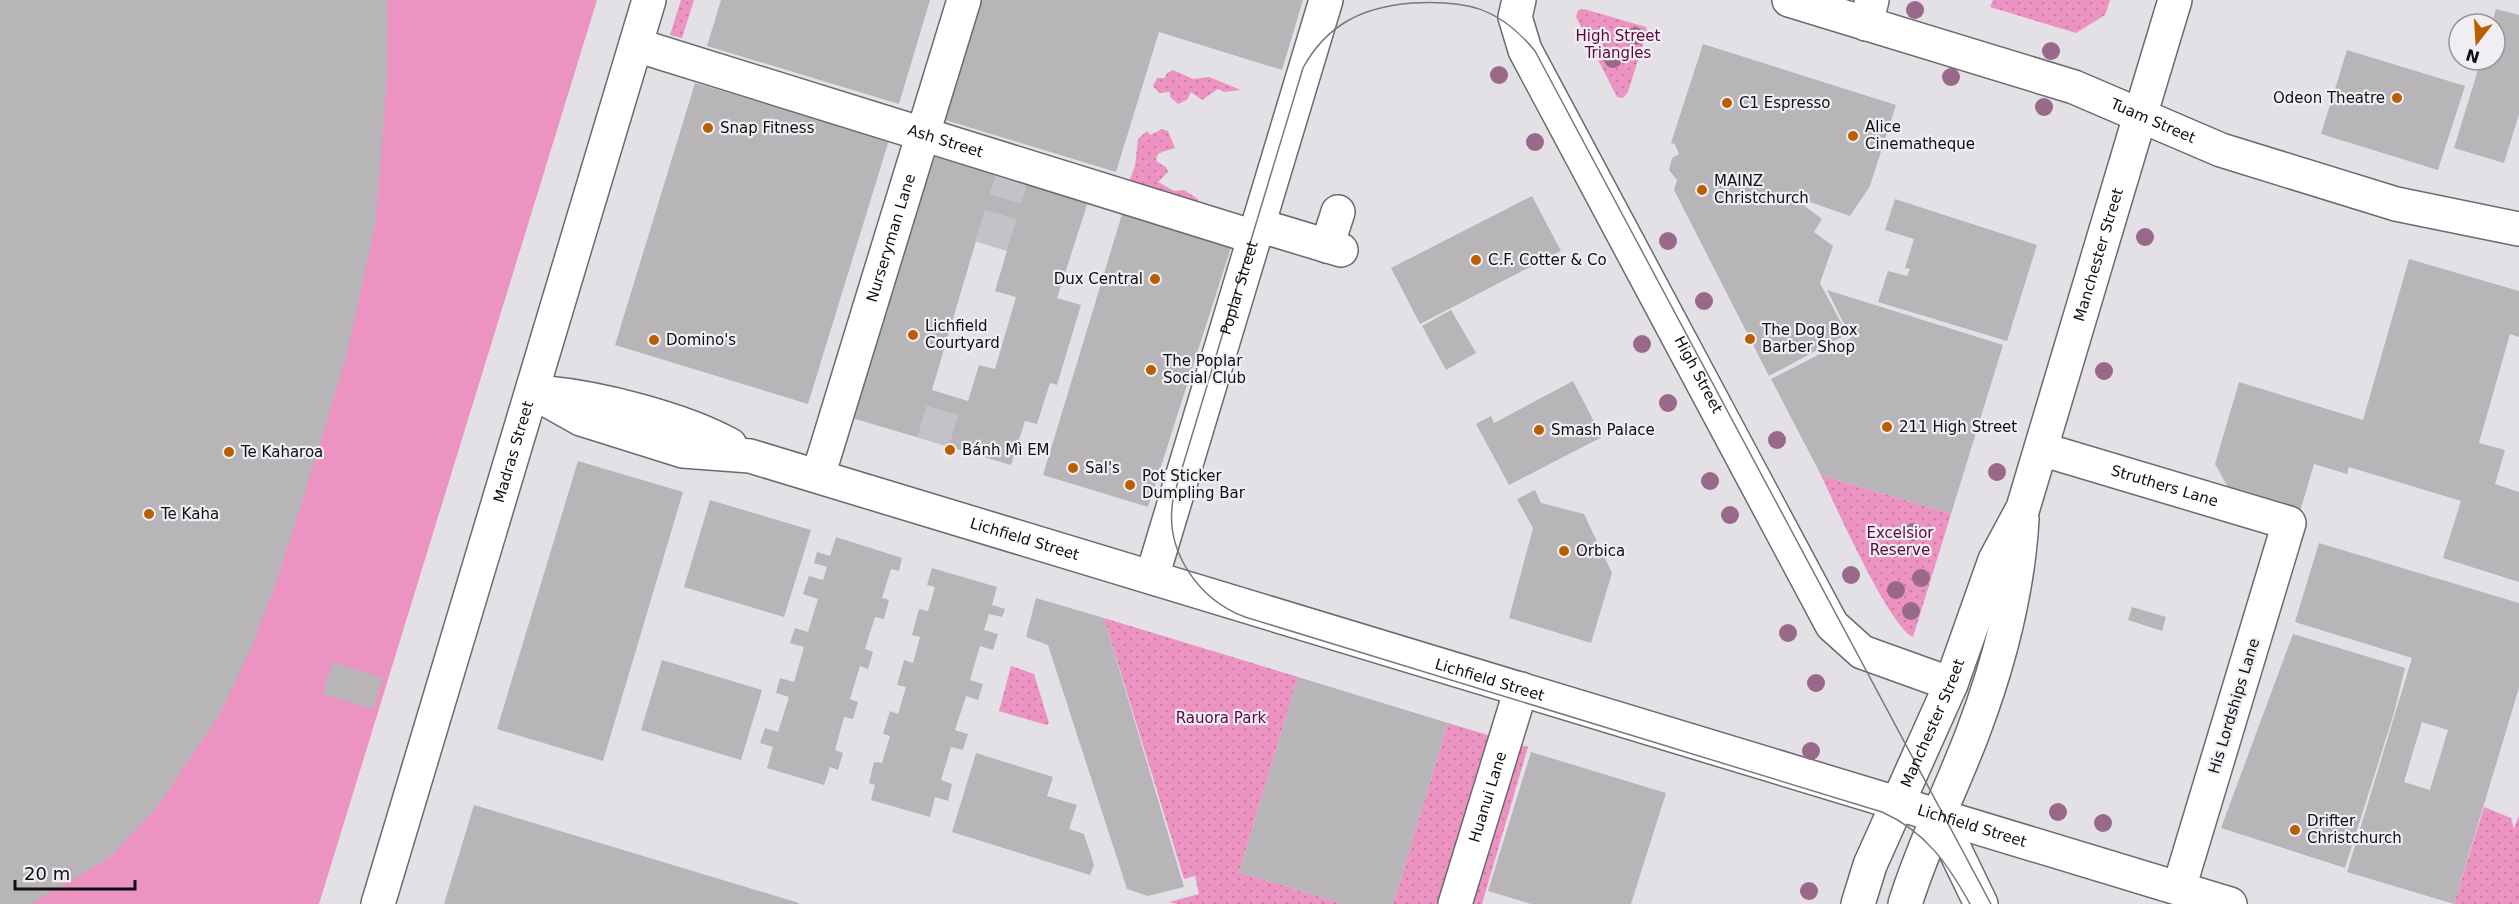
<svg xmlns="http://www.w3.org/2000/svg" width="2519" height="904" font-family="'DejaVu Sans',sans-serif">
	<defs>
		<pattern id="green-dots" width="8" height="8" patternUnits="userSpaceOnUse" patternTransform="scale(1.5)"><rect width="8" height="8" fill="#ed93c2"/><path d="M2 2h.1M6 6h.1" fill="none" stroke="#ca7ea6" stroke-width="1.8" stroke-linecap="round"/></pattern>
	</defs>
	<rect width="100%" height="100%" fill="#e3e1e6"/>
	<g fill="url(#green-dots)">
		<polygon points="681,0 694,0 682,38 670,35"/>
		<polygon points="1993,0 2110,0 2105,15 2076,33 1990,7"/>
		<polygon points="1584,9 1646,27 1647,31 1628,92 1623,98 1617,97 1576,17 1578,10"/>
		<polygon points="1173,70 1193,79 1209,77 1241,90 1224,92 1218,89 1202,100 1191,92 1187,100 1178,104 1170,97 1170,92 1159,93 1153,86 1157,78 1165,78 1167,73"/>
		<polygon points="1162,129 1168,131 1175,148 1159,153 1156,158 1157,162 1166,167 1168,172 1158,182 1174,191 1184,190 1198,199 1198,201 1134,186 1130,179 1135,166 1138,139 1147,131 1150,135"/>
		<path d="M1821,475L1951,514L1913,637C1889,626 1835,505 1821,475Z"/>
		<polygon points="1104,618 1298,677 1239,872 1343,904 1177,904 1169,902 1199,894 1195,876 1184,879"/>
		<polygon points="1011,666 1034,674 1049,723 1046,725 999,711"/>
		<polygon points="1448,723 1528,747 1482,904 1393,904"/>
		<polygon points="2484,807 2511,818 2514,829 2519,815 2519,904 2454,904"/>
	</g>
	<polygon fill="#ed93c2" points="0,0 597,0 319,904 0,904"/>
	<g fill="#b8b5b8" fill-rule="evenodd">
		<polygon points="0,0 386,0 388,6 387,76 376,221 347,353 319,448 277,580 251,649 218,717 158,806 108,859 31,904 0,904"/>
		<polygon points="721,0 930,0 899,104 707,46"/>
		<polygon points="979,0 1303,0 1282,70 1159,32 1116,172 942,119"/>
		<polygon points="2496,9 2519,15 2519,114 2504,163 2454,148 2481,60 2495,60 2495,24 2492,24"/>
		<polygon points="1703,44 1896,105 1870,186 1850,216 1790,195 1822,219 1814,232 1833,246 1820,283 1847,334 1769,376 1674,190 1677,180 1669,170 1672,158 1679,154 1675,144 1671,143"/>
		<polygon points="2347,50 2465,86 2438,170 2321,134"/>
		<polygon points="695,83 889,140 808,404 615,345"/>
		<path d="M932,152L1089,199L1057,298L1081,305L1057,385L1050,383L1037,424L1025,421L1011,465L852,418ZM976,241L1007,251L995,291L1016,297L995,369L979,365L968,401L932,390Z"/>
		<polygon points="1532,196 1561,251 1420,324 1391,268"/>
		<polygon points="1895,199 2037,245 2007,341 1878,302 1888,271 1907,276 1910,269 1905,268 1914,239 1885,230"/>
		<polygon points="1123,211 1232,244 1148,507 1043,475"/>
		<polygon points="2409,259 2519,291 2519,337 2510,334 2479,443 2505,450 2495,484 2519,492 2519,582 2443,558 2461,501 2349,467 2347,474 2314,464 2299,515 2233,496 2215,464 2239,382 2363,420"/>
		<polygon points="1827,290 2003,345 1951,514 1821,475 1771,379 1851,338"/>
		<polygon points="1451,310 1476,353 1446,370 1422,326"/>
		<polygon points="1573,381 1602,437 1509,485 1476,424 1491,416 1494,423"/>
		<polygon points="578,461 683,492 603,761 497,729"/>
		<polygon points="1535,490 1541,503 1584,514 1612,573 1591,643 1509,618 1533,528 1517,499"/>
		<polygon points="710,500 811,530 784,617 684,587"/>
		<polygon points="836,537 902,558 899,571 891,569 882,598 889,600 884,619 875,617 865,649 873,652 868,669 860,666 850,699 858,702 853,719 844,717 835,750 843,753 838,770 830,767 824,785 767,768 773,747 760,743 765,728 778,732 789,697 776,693 780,678 794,682 804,647 790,643 795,628 808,632 818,599 803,594 809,576 823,580 827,567 814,563 817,552 830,556"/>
		<path d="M2319,543L2519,603V688L2454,904L2347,872L2412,658L2295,622ZM2422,722L2448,730L2430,790L2404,782Z"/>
		<polygon points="932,568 997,587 992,605 1005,609 1002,617 989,614 984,630 998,634 993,650 980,646 970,680 983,684 978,700 966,696 955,730 968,734 963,750 951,747 941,780 952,784 948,801 935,797 930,817 871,800 875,785 869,783 874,762 882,763 890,736 883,734 890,711 898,714 906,687 897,685 904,660 913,663 920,637 912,635 919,609 928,611 935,587 927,585"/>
		<polygon points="1036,598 1104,618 1184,887 1148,896 1127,889 1048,645 1026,637"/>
		<polygon points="2132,607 2166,617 2162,631 2128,620"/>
		<polygon points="2293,634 2405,668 2394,713 2345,868 2221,828"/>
		<polygon points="662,660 762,690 741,760 641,730"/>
		<polygon points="332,662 383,678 373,709 323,694"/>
		<polygon points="1298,677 1448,723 1393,904 1343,904 1239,872"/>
		<polygon points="1531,752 1666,793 1631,904 1531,904 1488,891"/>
		<polygon points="976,753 1053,777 1047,796 1077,805 1069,829 1084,834 1094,865 1090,875 952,832"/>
		<polygon points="474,805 799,903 799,904 444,904"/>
	</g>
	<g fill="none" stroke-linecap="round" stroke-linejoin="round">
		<g stroke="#c3c2c6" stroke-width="33" stroke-dasharray="33 16" stroke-linecap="butt">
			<polyline points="991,246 1012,176"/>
			<polyline points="933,442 947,395"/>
		</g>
		<g stroke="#6c6a6e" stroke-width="36">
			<g id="minor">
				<path id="s1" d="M1519,0L1515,17L1525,50L1832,625L1862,652L1951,684"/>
				<polyline points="1866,24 1872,0"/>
				<path id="s2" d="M636,45L1254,237"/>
				<polyline points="2140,116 2175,0"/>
				<polyline points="1258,225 1341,250"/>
				<polyline points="1327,246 1338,212"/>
				<path id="s3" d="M533,392L581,419L683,451L750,456L2230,904"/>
				<path d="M547,393C600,398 683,419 730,445"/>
				<path id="s4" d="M2041,449L2289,523L2179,888"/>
				<path id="s5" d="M818,476L964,0"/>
				<path id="s6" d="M1152,577L1326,0"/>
				<polyline points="1938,815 1981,904"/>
				<path id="s7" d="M1455,904L1521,689"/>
			</g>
		</g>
		<g stroke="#6c6a6e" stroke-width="36">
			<g id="major">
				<path id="s8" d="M1789,0L2074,87L2221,150L2396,204L2519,229"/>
				<path id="s9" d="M378,904L649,0"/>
				<path id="s10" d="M1858,904L1870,865L1951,684L1995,560L2023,508L2140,116"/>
				<path d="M1905,904C1923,846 1950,792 1972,735C1998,667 2018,591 2022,519"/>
			</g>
		</g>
		<use href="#minor" stroke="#fff" stroke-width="33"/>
		<use href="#major" stroke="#fff" stroke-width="33"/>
		<path stroke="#79787b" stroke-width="1.5" d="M1970,904C1948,864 1925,831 1882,812L1245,617C1197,599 1162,548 1174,495L1303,68C1327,24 1363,7 1412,3C1466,0 1499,7 1535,51L1991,904"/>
	</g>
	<g fill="#99698a">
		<circle cx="1915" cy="10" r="9"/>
		<circle cx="1635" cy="36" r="9"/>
		<circle cx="2051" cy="51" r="9"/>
		<circle cx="1613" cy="59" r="9"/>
		<circle cx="1499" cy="75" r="9"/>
		<circle cx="1951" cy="77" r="9"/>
		<circle cx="2044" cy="107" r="9"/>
		<circle cx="1535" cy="142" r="9"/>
		<circle cx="2145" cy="237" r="9"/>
		<circle cx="1668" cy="241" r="9"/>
		<circle cx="1704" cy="301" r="9"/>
		<circle cx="1642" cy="344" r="9"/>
		<circle cx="2104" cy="371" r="9"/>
		<circle cx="1668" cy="403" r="9"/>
		<circle cx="1777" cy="440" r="9"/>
		<circle cx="1997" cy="472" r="9"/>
		<circle cx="1710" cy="481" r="9"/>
		<circle cx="1730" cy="515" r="9"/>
		<circle cx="1913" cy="532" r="9"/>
		<circle cx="1851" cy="575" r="9"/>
		<circle cx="1921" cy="578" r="9"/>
		<circle cx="1896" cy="590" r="9"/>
		<circle cx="1911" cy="611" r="9"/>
		<circle cx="1788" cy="633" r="9"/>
		<circle cx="1816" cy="683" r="9"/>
		<circle cx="1811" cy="751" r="9"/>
		<circle cx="2058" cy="812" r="9"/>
		<circle cx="2103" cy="823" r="9"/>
		<circle cx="1809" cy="891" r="9"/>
	</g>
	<g fill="#b95f00" stroke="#f0eef3" stroke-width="2">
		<circle cx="2397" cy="98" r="6"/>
		<circle cx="1727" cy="103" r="6"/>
		<circle cx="708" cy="128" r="6"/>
		<circle cx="1853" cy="136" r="6"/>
		<circle cx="1702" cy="190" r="6"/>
		<circle cx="1476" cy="260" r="6"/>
		<circle cx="1155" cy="279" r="6"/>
		<circle cx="913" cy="335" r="6"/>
		<circle cx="1750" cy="339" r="6"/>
		<circle cx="654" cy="340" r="6"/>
		<circle cx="1151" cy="370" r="6"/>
		<circle cx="1887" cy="427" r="6"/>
		<circle cx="1539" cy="430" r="6"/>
		<circle cx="950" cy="450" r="6"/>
		<circle cx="229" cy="452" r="6"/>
		<circle cx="1073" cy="468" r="6"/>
		<circle cx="1130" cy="485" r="6"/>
		<circle cx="149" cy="514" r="6"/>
		<circle cx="1564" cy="551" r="6"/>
		<circle cx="2295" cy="830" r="6"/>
	</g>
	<g text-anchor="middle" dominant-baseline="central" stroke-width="4.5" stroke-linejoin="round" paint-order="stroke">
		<g font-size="15" fill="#5d073e" stroke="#f0eef3">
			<text x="1618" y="36">High Street<tspan x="1618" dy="17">Triangles</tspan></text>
			<text x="1900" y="533">Excelsior<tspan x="1900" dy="17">Reserve</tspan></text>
			<text x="1221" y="718">Rauora Park</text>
		</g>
		<g font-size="15" fill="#0f0f10" stroke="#f0eef3" text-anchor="start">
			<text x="2385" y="98" text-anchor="end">Odeon Theatre</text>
			<text x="1739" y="103">C1 Espresso</text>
			<text x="1865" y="127">Alice<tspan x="1865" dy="17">Cinematheque</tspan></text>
			<text x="720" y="128">Snap Fitness</text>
			<text x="1714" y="181">MAINZ<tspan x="1714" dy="17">Christchurch</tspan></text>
			<text x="1488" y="260">C.F. Cotter &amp; Co</text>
			<text x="1143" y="279" text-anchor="end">Dux Central</text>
			<text x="925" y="326">Lichfield<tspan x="925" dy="17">Courtyard</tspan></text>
			<text x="1762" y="330">The Dog Box<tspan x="1762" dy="17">Barber Shop</tspan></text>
			<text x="666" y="340">Domino's</text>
			<text x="1163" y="361">The Poplar<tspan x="1163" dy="17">Social Club</tspan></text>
			<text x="1899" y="427">211 High Street</text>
			<text x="1551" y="430">Smash Palace</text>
			<text x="962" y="450">Bánh Mì EM</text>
			<text x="241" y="452">Te Kaharoa</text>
			<text x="1085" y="468">Sal's</text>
			<text x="1142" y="476">Pot Sticker<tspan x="1142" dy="17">Dumpling Bar</tspan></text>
			<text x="161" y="514">Te Kaha</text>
			<text x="1576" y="551">Orbica</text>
			<text x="2307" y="821">Drifter<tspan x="2307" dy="17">Christchurch</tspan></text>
		</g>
		<g font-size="15" fill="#0f0f10" stroke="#f0eef3">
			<text stroke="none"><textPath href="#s8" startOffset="384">Tuam Street</textPath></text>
			<text stroke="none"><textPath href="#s2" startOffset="324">Ash Street</textPath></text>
			<text stroke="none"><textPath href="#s5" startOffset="249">Nurseryman Lane</textPath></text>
			<text stroke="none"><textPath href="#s10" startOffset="694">Manchester Street</textPath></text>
			<text stroke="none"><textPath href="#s6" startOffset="302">Poplar Street</textPath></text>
			<text stroke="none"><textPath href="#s1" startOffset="420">High Street</textPath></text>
			<text stroke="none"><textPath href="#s9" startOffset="472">Madras Street</textPath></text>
			<text stroke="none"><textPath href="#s4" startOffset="129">Struthers Lane</textPath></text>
			<text stroke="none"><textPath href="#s3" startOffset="516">Lichfield Street</textPath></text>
			<text stroke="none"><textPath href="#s3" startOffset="1002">Lichfield Street</textPath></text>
			<text transform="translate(2234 706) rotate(-73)">His Lordships Lane</text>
			<text stroke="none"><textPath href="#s10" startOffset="196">Manchester Street</textPath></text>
			<text stroke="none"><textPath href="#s7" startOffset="112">Huanui Lane</textPath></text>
			<text stroke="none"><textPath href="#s3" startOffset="1506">Lichfield Street</textPath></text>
		</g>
	</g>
	<g transform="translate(2477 42) rotate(197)"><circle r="28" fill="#f0eef3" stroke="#969598" stroke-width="1.5"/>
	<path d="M0-4.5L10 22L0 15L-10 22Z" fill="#b95f00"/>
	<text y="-9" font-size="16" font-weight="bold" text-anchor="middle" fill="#0f0f10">N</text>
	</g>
	<path d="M15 880v9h120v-9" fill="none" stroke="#0f0f10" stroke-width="3"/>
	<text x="24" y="880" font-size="18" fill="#0f0f10" stroke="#f0eef3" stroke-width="4.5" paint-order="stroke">20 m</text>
</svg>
